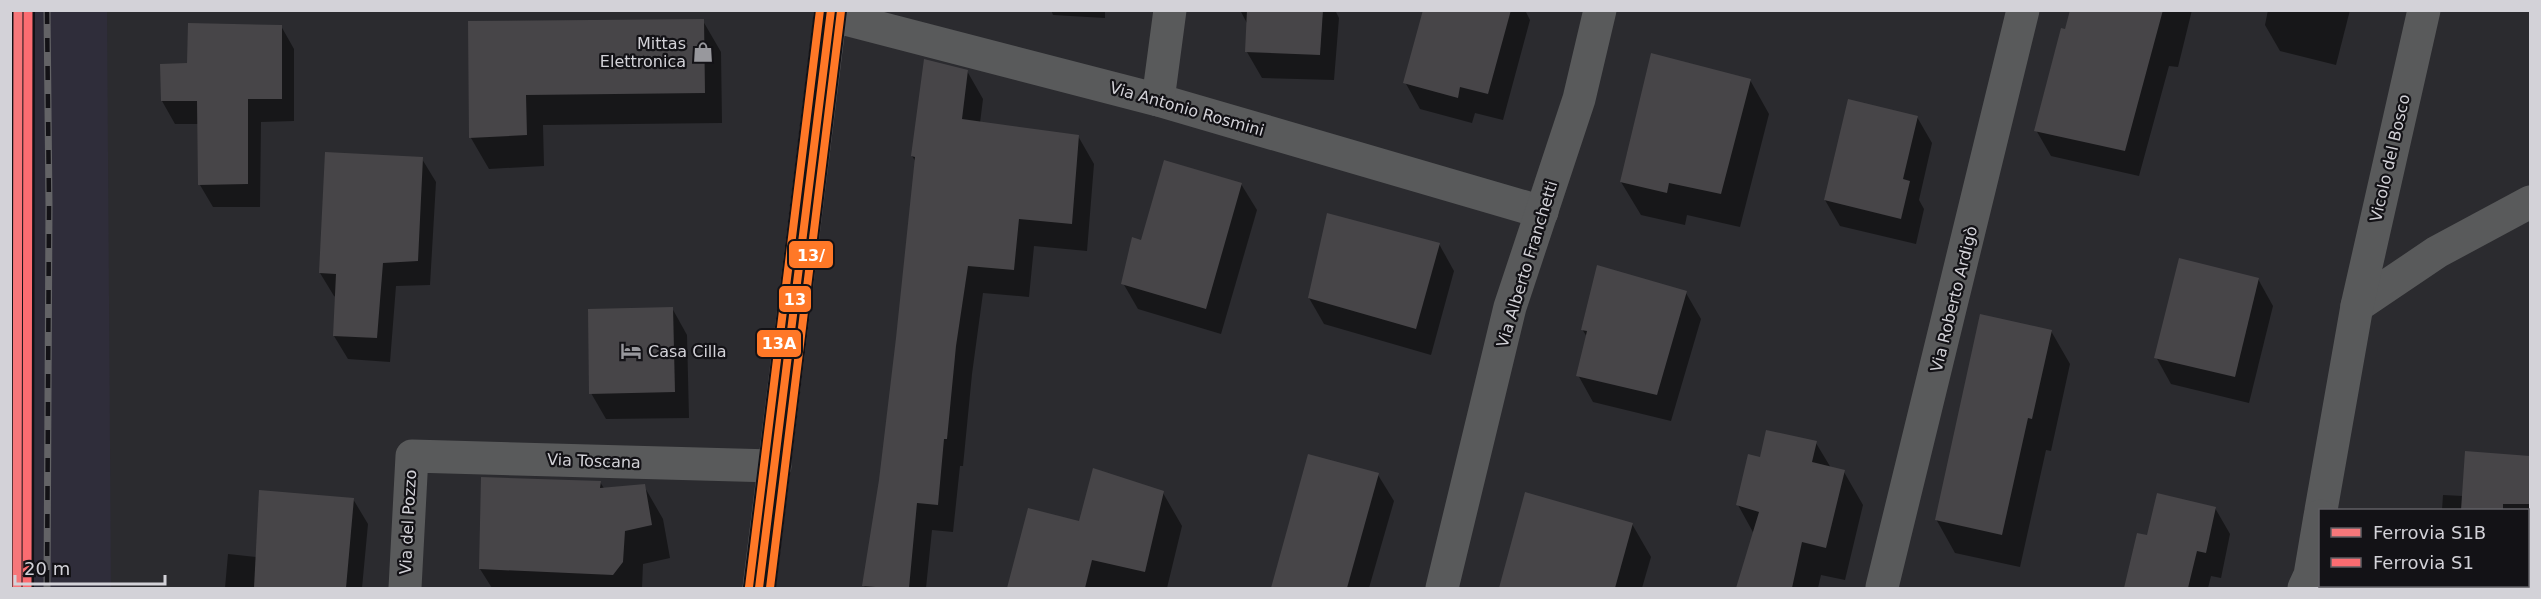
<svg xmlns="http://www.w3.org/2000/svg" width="2541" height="599" font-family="'DejaVu Sans',sans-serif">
	<rect width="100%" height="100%" fill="#2b2b2f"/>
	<polygon fill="#2f2d3a" points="10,11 107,11 111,588 11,588"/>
	<g fill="#0007">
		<polygon points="1051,10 1105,10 1105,18 1053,15"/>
		<polygon points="1240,10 1335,10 1339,18 1334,80 1262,78 1247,52 1248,25"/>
		<polygon points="1425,10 1525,10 1530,20 1503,120 1475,113 1472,123 1420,109 1405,82"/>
		<polygon points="2071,10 2192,10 2178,67 2169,66 2139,176 2051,156 2036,130"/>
		<polygon points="2268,10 2350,10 2336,65 2280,51 2265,25"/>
		<polygon points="703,21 721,52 722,123 543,125 544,166 489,169 471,138 469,22"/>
		<polygon points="281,26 294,49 294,121 261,122 260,207 213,207 200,185 199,124 175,124 162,101 189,65"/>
		<polygon points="967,71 983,99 980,123 1078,136 1094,164 1087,251 1034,246 1029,297 983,293 972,374 963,466 960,466 953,532 932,530 926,588 865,588 864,585 881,480 916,162 912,156"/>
		<polygon points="1750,80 1769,114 1740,227 1687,215 1685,225 1641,215 1621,182"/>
		<polygon points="1917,117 1932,143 1919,200 1924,209 1916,244 1840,226 1825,200"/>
		<polygon points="422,159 436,182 430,285 396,286 390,362 348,359 334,336 336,297 334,296 320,273"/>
		<polygon points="1241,184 1257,210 1221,334 1138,309 1123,283 1142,241"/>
		<polygon points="1439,244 1454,271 1431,355 1324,324 1309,298"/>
		<polygon points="2258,279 2273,306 2249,403 2171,384 2156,357"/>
		<polygon points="1686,293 1701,319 1671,421 1593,402 1578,375 1587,337 1582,329"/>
		<polygon points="672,308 687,335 689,418 606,419 591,393"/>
		<polygon points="2051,331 2070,364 2051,451 2046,450 2020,567 1955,553 1936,519"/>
		<polygon points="1816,443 1831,468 1844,472 1863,505 1845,580 1821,575 1818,588 1737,588 1754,534 1738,505 1761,459"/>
		<polygon points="2467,452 2530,457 2530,529 2528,529 2528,510 2442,510 2443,495 2463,496"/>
		<polygon points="1378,475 1394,501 1369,588 1274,588"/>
		<polygon points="600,482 605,490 644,486 663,519 670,558 643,564 642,588 492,588 480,569"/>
		<polygon points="1163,493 1182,526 1167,588 1008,588 1029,510 1080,523"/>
		<polygon points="1526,494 1632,524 1651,557 1642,588 1500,588"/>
		<polygon points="353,499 368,524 362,588 225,588 228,554 257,557"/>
		<polygon points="2215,508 2230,534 2221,578 2211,576 2208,588 2125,588 2138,534 2148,536"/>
	</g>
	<g fill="#474548">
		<polygon points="1247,10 1323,10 1320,55 1245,52"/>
		<polygon points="1423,10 1511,10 1488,94 1460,87 1458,98 1403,83"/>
		<polygon points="2070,10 2163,10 2125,151 2034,131 2056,47 2061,28 2065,29"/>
		<polygon points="704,19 705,93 526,95 527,135 469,138 468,21"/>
		<polygon points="188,23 282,25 282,99 248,99 248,184 198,185 197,101 161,101 160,64 187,63"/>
		<polygon points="1651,53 1751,79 1721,194 1669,183 1667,193 1620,182"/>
		<polygon points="924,59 968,70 962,119 1079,135 1072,224 1019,219 1014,270 968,266 956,346 947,439 944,439 938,505 917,503 909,588 889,588 862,586 879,480 896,338 915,157 911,156"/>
		<polygon points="1848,99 1918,116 1903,179 1910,181 1901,219 1824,200"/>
		<polygon points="325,152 423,157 418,261 383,263 377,338 333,336 336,274 319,273"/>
		<polygon points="1164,160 1242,183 1206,309 1121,284 1132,237 1141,240"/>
		<polygon points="1327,213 1440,243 1416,329 1308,298"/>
		<polygon points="2179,258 2259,278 2235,377 2154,358"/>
		<polygon points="1597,265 1687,291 1657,395 1576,376 1587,331 1581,330"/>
		<polygon points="673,307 675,392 589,394 588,309"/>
		<polygon points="1980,314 2052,330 2032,419 2028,418 2002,535 1935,520"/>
		<polygon points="1766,430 1817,441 1812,462 1845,470 1826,548 1802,542 1792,588 1736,588 1759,512 1736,505 1748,454 1760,457"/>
		<polygon points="2465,451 2530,456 2530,504 2503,504 2503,510 2461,510"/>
		<polygon points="1308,454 1379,473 1347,588 1271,588"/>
		<polygon points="1093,468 1164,491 1145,572 1092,560 1085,588 1007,588 1028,508 1079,521"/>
		<polygon points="481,477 601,481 600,488 645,484 652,525 625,531 623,562 613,575 479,569"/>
		<polygon points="259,490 354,498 346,588 254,588"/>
		<polygon points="1525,492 1633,523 1615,588 1499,588"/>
		<polygon points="2157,493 2216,507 2206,553 2197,551 2188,588 2124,588 2137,533 2147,535"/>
	</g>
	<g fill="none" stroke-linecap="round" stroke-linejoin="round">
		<g stroke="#595a5b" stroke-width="33">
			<polyline points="830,15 1158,100 1542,212"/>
			<polyline points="1158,100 1170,10"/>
			<polyline points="2357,306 2437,252 2530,202"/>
			<polyline points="2321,510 2357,306 2424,10"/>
			<polyline points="1882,587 2023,10"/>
			<polyline points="405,588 412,456 775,466"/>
			<polyline points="1442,588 1510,307 1579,99 1600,10"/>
			<polyline points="2304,588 2310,575 2320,516"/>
		</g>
		<polyline stroke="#616265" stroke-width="33" points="759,588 831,10"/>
		<g stroke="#636366" stroke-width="7">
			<polyline id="rail" points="47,10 49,206 47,588"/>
		</g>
		<use href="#rail" stroke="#131216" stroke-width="4.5" stroke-dasharray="14" stroke-linecap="butt"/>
		<g stroke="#131216" stroke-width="12">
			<polyline id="bus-1" points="759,588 831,10"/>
		</g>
		<g stroke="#131216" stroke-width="12">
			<polyline id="bus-2" points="770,588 841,11"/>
		</g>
		<g stroke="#131216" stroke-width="12">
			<polyline id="bus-3" points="749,587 820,10"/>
		</g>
		<use href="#bus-1" stroke="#ff7827" stroke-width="8"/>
		<use href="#bus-2" stroke="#ff7827" stroke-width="8"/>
		<use href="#bus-3" stroke="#ff7827" stroke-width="8"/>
		<g stroke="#131216" stroke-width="14">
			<polyline id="rail-1" points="17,588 18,10"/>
		</g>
		<g stroke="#131216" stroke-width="14">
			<polyline id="rail-2" points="27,588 28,10"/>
		</g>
		<use href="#rail-1" stroke="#f6777a" stroke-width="9"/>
		<use href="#rail-2" stroke="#fb6c71" stroke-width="9"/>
	</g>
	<defs>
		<g id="shop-bare" transform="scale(1.62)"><path d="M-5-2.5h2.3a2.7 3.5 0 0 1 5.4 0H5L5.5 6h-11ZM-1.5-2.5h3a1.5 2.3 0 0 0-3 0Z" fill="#98989d" stroke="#131216" stroke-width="2.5" paint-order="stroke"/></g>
		<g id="hotel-bare" transform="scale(1.62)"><path d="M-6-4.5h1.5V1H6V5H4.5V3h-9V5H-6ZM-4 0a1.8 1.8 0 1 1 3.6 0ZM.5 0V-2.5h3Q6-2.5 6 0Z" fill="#98989d" stroke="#131216" stroke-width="2.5" paint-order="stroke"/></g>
	</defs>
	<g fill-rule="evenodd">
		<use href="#shop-bare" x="703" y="52"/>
		<use href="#hotel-bare" x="631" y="351"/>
	</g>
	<g text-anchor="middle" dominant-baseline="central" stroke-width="4.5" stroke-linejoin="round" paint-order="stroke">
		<g font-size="16" fill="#d3d2d8" stroke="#131216" text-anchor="end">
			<text x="686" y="43">Mittas<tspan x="686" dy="18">Elettronica</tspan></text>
			<text x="648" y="351" text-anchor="start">Casa Cilla</text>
		</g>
		<g font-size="16" fill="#d3d2d8" stroke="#131216">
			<text transform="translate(1187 109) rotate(16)">Via Antonio Rosmini</text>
			<text transform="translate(2390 158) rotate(-77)">Vicolo del Bosco</text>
			<text transform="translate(1527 264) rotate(-73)">Via Alberto Franchetti</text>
			<text transform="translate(1954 299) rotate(-76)">Via Roberto Ardigò</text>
			<text transform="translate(594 461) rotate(2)">Via Toscana</text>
			<text transform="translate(408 522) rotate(-87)">Via del Pozzo</text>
		</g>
	</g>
	<g stroke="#131216" stroke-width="2">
		<rect x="788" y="240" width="46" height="29" rx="6" fill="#ff7827"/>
		<rect x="778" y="285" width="34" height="28" rx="6" fill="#ff7827"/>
		<rect x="756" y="329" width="46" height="29" rx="6" fill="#ff7827"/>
	</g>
	<g font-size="16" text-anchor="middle" font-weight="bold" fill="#fff">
		<text x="811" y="261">13/</text>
		<text x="795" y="305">13</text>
		<text x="779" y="349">13A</text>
	</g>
	<rect width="2541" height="599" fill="none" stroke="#d3d2d8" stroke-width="24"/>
	<rect x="2319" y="509" width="210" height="78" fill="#131216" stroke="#605f64" stroke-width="1.5"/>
	<rect x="2331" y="528" width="30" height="9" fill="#f6777a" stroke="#605f64" stroke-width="1.5"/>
	<text x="2373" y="539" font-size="18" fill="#d3d2d8">Ferrovia S1B</text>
	<rect x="2331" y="558" width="30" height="9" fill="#fb6c71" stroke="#605f64" stroke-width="1.5"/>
	<text x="2373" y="569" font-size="18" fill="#d3d2d8">Ferrovia S1</text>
	<path d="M15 575v9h150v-9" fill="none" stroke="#d3d2d8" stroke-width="3"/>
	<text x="24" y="575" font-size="18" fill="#d3d2d8" stroke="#131216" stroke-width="4.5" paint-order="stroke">20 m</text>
</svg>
